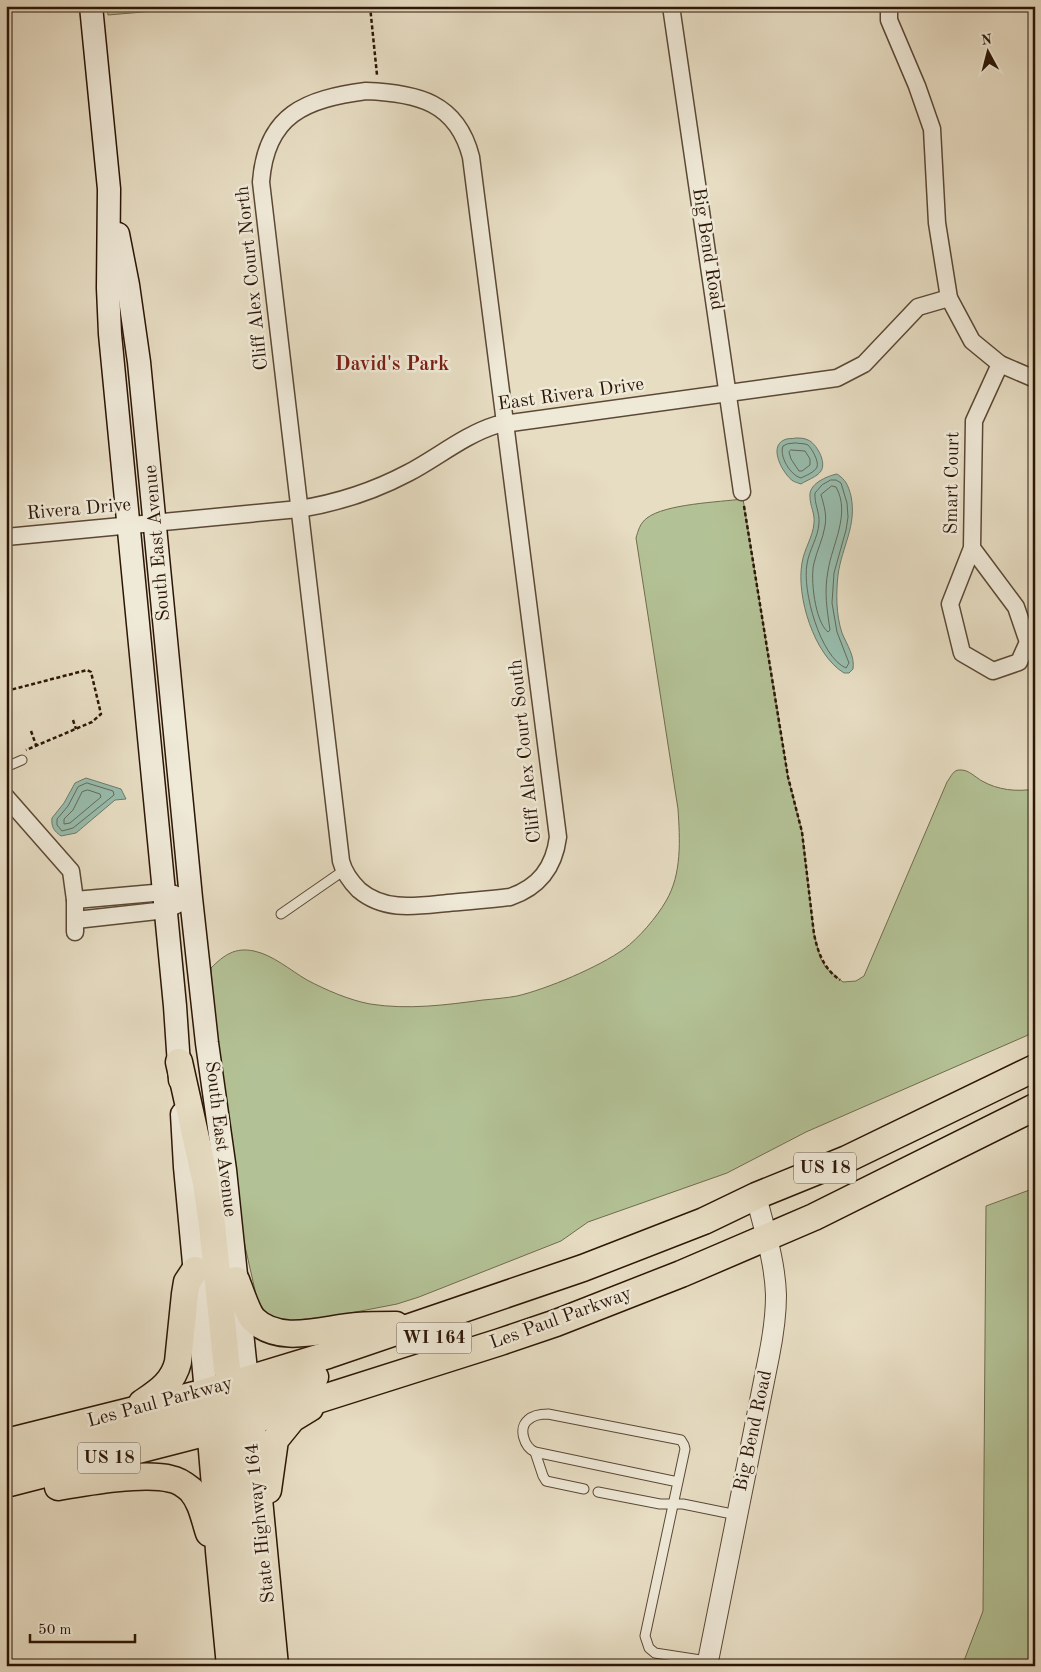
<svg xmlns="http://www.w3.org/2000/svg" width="1041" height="1672" font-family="'Old Standard TT',serif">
	<rect width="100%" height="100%" fill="#e7ddc3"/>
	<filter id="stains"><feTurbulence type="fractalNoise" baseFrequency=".004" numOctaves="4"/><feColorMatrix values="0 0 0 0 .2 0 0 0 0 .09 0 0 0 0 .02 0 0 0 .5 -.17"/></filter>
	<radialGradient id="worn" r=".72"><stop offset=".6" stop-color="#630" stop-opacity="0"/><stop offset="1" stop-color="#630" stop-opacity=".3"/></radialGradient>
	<g fill="#b3c296" stroke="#706c4e">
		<polygon points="107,6 212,6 108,15"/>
		<path d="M743,499L788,777L802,832L814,934L820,957L826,968L843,982L856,981L864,976L947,782C951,777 953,769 961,770C969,770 975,777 982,781C998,790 1016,792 1035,789V1032L806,1132L727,1173L588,1222L561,1241L419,1297L397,1304L335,1316L288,1321L276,1319L266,1313L257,1299L240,1224L211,1004V968C224,955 235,947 254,951C273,955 290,970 307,980C326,990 349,1000 370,1004C408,1010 446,1005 483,1000C494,999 506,998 517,996C547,989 599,967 624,949C638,939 657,917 666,901C682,874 680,840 678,809L636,538C638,531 640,523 647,518C665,504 719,502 743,499Z"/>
		<polygon points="1035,1188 1035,1666 962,1666 983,1611 986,1206"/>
	</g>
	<g fill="#98bdae" stroke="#6d7a6b">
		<path d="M796,438C800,438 804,438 808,440C816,443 827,462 821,471C817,477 807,480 801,484C798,483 795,482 793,481C783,474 768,447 784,440C787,438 792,439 796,438Z"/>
		<path d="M837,474C846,480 848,485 851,496C857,526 842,546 838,575C836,593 836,615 842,633C847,645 855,656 853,669L849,673H844C814,655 796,596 802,563C804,549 813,537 814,523C815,513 810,506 810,497C808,484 827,476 837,474Z"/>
		<path d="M86,778L121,789L126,799L115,800L76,833L61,836C54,831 51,827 52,818L64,803L75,783Z"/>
	</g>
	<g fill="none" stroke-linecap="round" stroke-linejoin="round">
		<g stroke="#626a5a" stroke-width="1">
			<path d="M796,443C800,444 804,443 808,445C812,449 819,461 817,467C815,472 805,476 801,478C790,475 779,456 783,446L787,444Z"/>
			<polygon points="791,450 805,451 810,459 810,465 802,471 799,471 791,459 789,452"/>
			<path d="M831,480H836L841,483L847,503L848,517L846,530L834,573L832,603L837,632L849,663L846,668C820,657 802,590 807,564C809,550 818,538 819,523C820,513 814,503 815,493L822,485Z"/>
			<path d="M832,486L836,487C851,514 832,544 828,571C824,591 827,610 830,630L828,632C815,622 810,578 814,563C817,550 823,539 825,526C827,515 824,505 821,495Z"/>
			<polygon points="87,783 113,791 114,795 73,828 62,831 57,825 57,819 68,806 78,787"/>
			<polygon points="88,790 100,794 101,797 70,823 64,824 64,819 73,810 82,792"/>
		</g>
		<g stroke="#5b4835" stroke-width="11">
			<g id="service">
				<polyline points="6,767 22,760"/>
				<polyline points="281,914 343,871"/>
				<polyline points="535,1452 543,1476 546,1481 584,1489"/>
				<path d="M678,1482L535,1452C524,1447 518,1428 528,1420C533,1415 541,1414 548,1414L681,1440L684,1445L685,1449L645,1636L649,1648L655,1653L707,1661"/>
				<polyline points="598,1492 660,1504 683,1504 737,1515"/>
			</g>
		</g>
		<g stroke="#5b4835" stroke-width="19">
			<g id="minor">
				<polyline points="671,6 742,492"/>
				<polyline points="889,6 889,20 917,86 932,129 937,223 949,298 972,341 1000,364 1035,379"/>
				<path d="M366,91C417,93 457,102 471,157L558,837C554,868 539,887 510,897C489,900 469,901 448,903C417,906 385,912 359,890C350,881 344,873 341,861L261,182C266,114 306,99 366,91Z"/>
				<path d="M6,537L299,509C337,503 374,491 408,473C437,458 464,435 496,425L837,378L864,364L918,307L949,298"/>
				<polyline points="972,548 1016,607 1028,642 1019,662 993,671 962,653 950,604 972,548 974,421 1000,364"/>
				<polyline points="6,797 71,871 75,900 75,932"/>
				<polyline points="75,900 165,892 175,894"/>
				<polyline points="76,920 166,910 191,898"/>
			</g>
		</g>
		<g stroke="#5b4835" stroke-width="22">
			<path id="tertiary" d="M707,1666L769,1356C773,1336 776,1315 776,1295C775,1261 764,1228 756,1196"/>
		</g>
		<g stroke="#2c1606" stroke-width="25">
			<g id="secondary">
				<polyline points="91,6 109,189 108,288 110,334 175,1006 180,1080"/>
				<polyline points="118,234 128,285 139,362 191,898 207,1043 225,1170 247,1380"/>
				<polyline points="182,1114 185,1167 206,1392"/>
			</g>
		</g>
		<g stroke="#2c1606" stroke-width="29">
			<g id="primary">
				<polyline points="179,1062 206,1183 212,1225 227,1369 237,1400"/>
				<path d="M236,1280C240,1290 247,1312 253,1319C280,1346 325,1328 357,1326C370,1325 383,1325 396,1325"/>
				<path d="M142,1403C158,1392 173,1383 178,1362L185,1294L187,1282L195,1270"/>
				<polyline points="250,1405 275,1666"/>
				<polyline points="226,1411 232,1426 255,1666"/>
				<polyline points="209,1415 215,1486 219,1551 230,1666"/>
				<polyline points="228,1416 268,1394 315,1377"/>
				<polyline points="6,1442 206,1392 328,1355 583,1268 704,1221 756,1196 847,1159 1035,1068"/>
				<polyline points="6,1464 176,1420 224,1402"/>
				<polyline points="6,1484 251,1421 500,1342 556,1323 681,1274 814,1217 1035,1107"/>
				<path d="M58,1487C87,1482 144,1472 171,1479C178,1480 185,1485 191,1490C202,1503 204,1518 209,1533"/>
				<polyline points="268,1490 275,1440 292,1419 310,1408"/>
			</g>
		</g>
		<g stroke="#2c1606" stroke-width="2.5" stroke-dasharray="4 2.5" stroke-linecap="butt">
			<polyline points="370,6 377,75"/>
			<path d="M744,506L788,777L802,832L814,934C818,953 824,969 840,980"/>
			<polyline points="6,691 87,670 91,672 101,714 92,722 26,750"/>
			<polyline points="73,720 76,729"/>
			<polyline points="31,731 36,745"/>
		</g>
		<use href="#service" stroke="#efe9d8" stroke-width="9"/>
		<use href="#minor" stroke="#efe9d8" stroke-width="16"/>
		<use href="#tertiary" stroke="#efe9d8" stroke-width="20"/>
		<use href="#secondary" stroke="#efe9d8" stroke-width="22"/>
		<use href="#primary" stroke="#e7ddc3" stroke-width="26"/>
	</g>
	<g text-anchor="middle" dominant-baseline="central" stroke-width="5" stroke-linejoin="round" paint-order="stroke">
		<g fill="#efe9d8" stroke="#665545" stroke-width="1">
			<rect x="794" y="1152.5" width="62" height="31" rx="4"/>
			<rect x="396.5" y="1322.5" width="75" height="31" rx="4"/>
			<rect x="78" y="1442.5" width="62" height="31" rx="4"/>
		</g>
		<g font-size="18" font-weight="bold" fill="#2c1606">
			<text x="825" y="1168">US 18</text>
			<text x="434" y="1338">WI 164</text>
			<text x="109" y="1458">US 18</text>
		</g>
		<g font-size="19" fill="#2c1606" stroke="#efe9d8">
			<text transform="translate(707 249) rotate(81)">Big Bend Road</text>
			<text transform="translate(253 278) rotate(-96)">Cliff Alex Court North</text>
			<text transform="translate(571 395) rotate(-8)">East Rivera Drive</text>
			<text transform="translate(953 483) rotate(-89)">Smart Court</text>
			<text transform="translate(79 510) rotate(-5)">Rivera Drive</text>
			<text transform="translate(158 543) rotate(-95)">South East Avenue</text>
			<text transform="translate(526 751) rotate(-96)">Cliff Alex Court South</text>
			<text transform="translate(220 1139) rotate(83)">South East Avenue</text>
			<text transform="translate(561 1319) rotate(-20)">Les Paul Parkway</text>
			<text transform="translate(160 1403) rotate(-15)">Les Paul Parkway</text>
			<text transform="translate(754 1431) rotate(-78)">Big Bend Road</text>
			<text transform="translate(261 1523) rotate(-96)">State Highway 164</text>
		</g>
		<g font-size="20" font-weight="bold" fill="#7a1f14" stroke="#efe9d8">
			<text x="392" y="365">David's Park</text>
		</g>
	</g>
	<rect width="1041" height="1672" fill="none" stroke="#e7ddc3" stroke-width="25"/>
	<rect x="8" y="8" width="1026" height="1657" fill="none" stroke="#2c1606" stroke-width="2.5"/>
	<rect x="12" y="12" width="1016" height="1647" fill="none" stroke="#2c1606"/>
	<g transform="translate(988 52) rotate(353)" stroke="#efe9d8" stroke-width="4" paint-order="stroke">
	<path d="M0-4L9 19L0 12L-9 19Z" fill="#2c1606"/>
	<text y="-8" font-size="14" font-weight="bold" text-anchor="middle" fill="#2c1606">N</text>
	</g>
	<path d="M30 1634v8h105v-8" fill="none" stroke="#2c1606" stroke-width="2.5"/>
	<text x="38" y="1634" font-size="15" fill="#2c1606" stroke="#efe9d8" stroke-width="4" paint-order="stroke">50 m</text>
	<rect width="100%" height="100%" filter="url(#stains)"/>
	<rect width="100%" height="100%" fill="url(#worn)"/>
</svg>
